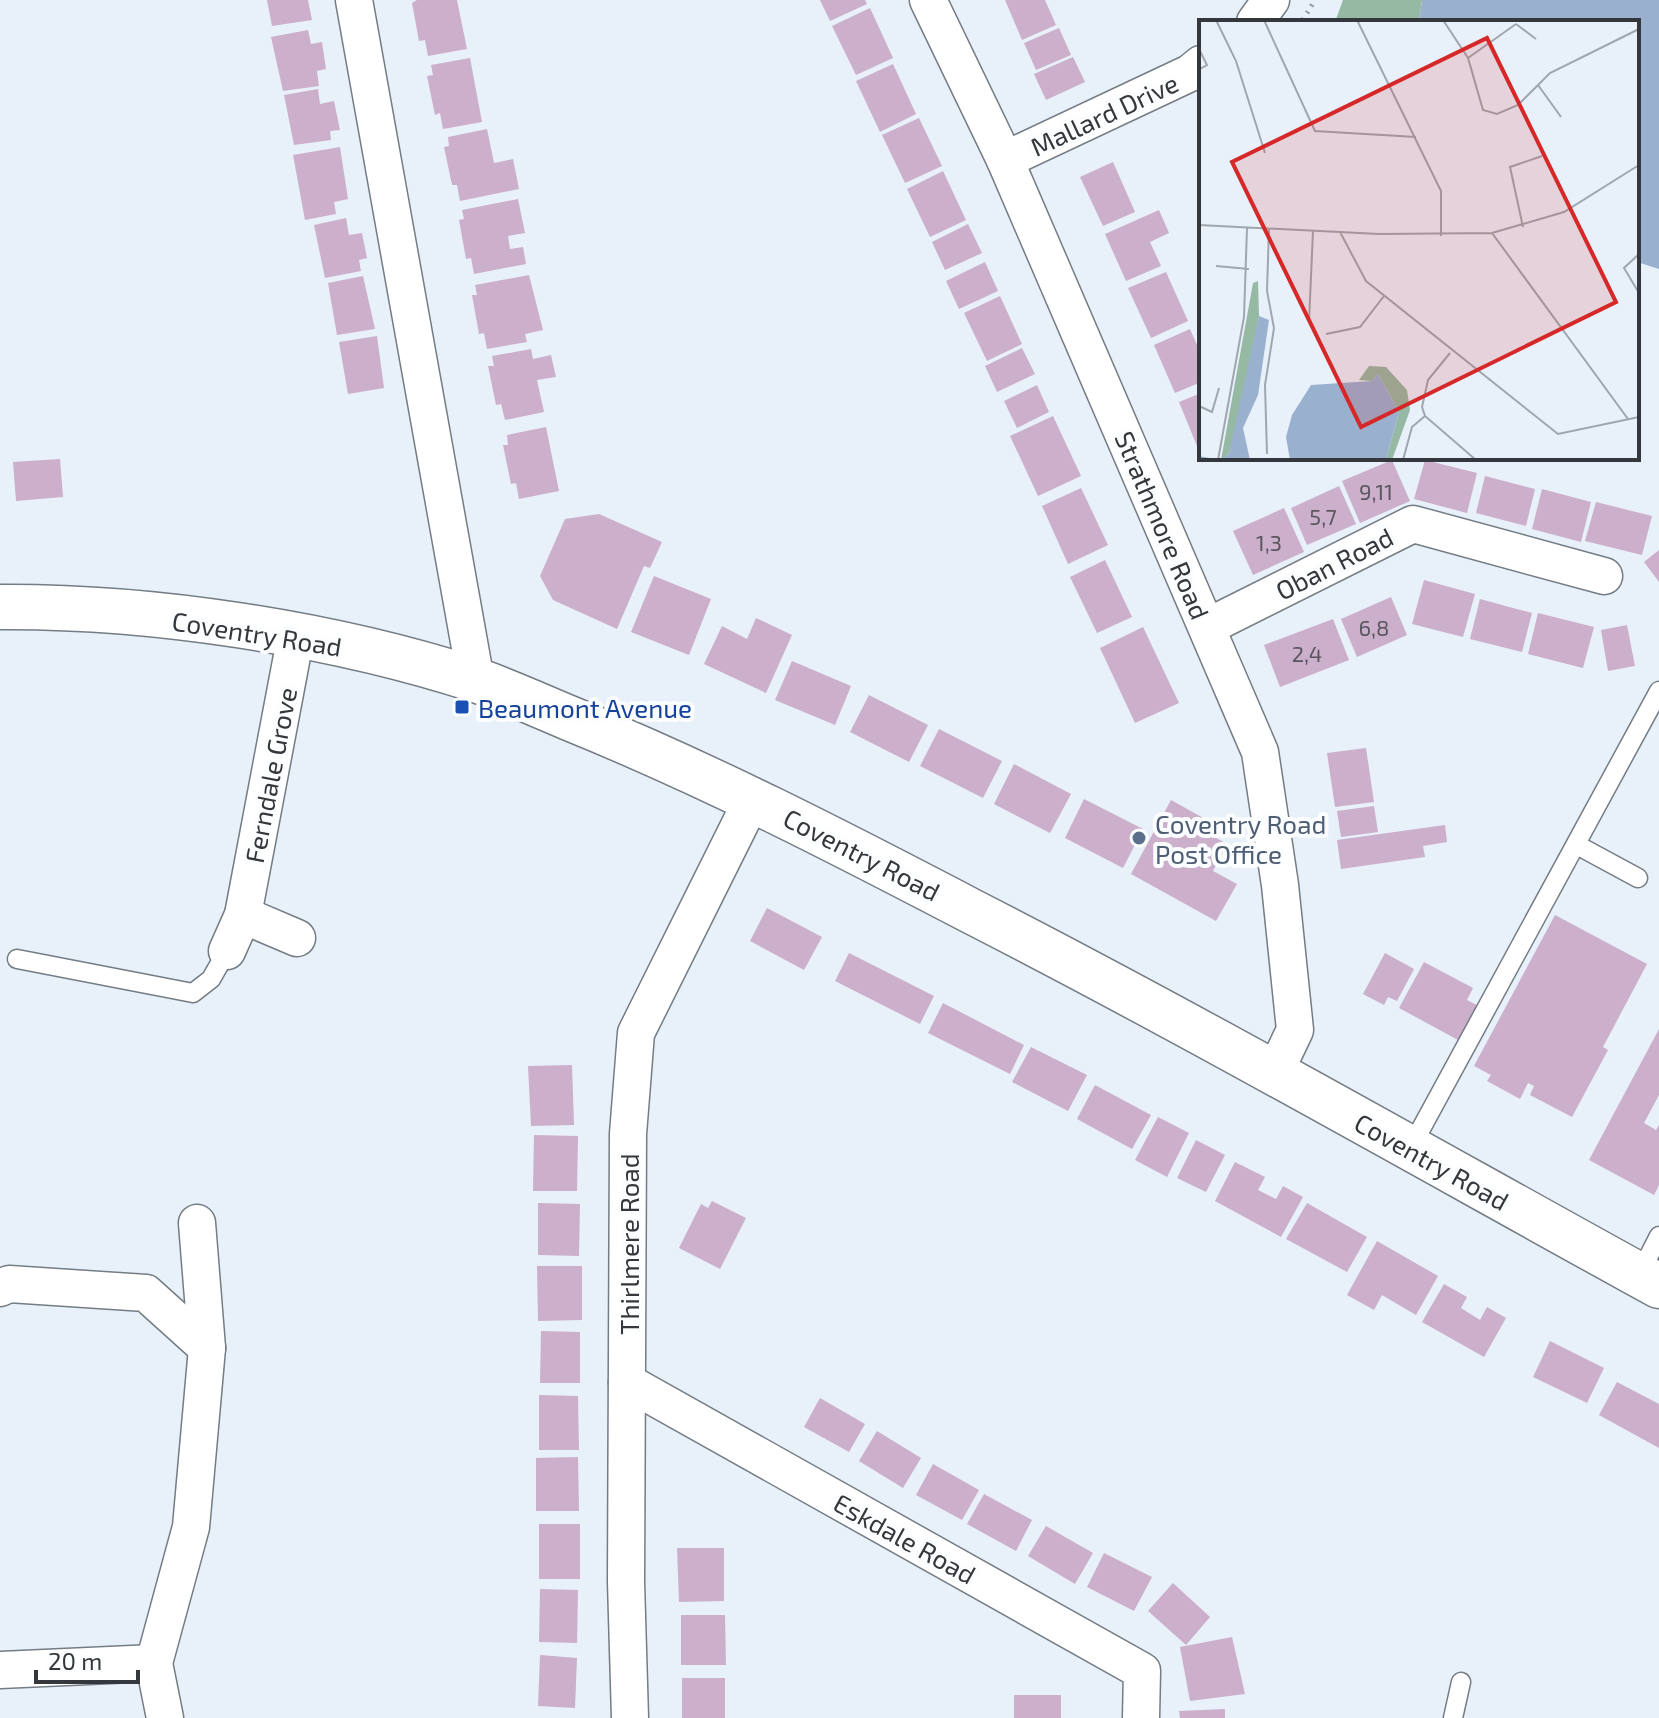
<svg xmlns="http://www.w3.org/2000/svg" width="1659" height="1718" font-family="'Exo 2',sans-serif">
	<rect width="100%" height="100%" fill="#e8f0fa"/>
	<polygon fill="#95b9a2" points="1343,0 1422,0 1419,22 1335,22"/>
	<polygon fill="#99b1cf" points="1422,0 1659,0 1659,269 1637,262 1637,22 1419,22"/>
	<g fill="#ccafcb">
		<polygon points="267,0 308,0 312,20 272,26"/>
		<polygon points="417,0 457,0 467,49 428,56 425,40 419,41 412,3"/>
		<polygon points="820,0 865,0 867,4 830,21"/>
		<polygon points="1005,0 1045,0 1056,25 1022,40"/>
		<polygon points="870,8 893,58 856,75 832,26"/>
		<polygon points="1059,28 1071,55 1036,70 1024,43"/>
		<polygon points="308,30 311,44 322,42 326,69 317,71 319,86 283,91 271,37"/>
		<polygon points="1073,57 1085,82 1046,100 1034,74"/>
		<polygon points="470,58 482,122 443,129 440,113 435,115 427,76 433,75 431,65"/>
		<polygon points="893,64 916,114 880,132 856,81"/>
		<polygon points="318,89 320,104 334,101 340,130 330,131 331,140 294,145 284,95"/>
		<polygon points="919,118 942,166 905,183 882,135"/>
		<polygon points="487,129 494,163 513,159 519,189 460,201 457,185 452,185 444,147 449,146 448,137"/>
		<polygon points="340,147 348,199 334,202 336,214 305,220 293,155"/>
		<polygon points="1113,162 1135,212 1103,226 1080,177"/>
		<polygon points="943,171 966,220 930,237 907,189"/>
		<polygon points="518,199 525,233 508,236 510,249 523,247 526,264 474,274 471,258 466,259 459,220 464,219 462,210"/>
		<polygon points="1159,210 1169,233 1150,242 1161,266 1126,281 1105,234"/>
		<polygon points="346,218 349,235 362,233 367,258 359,260 361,271 325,278 314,225"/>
		<polygon points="968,224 982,253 945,270 932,242"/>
		<polygon points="985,262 998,291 959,309 946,281"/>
		<polygon points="1166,272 1188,321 1151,338 1128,288"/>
		<polygon points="529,275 543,330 525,334 527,342 487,349 484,333 479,334 472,295 477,295 475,285"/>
		<polygon points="363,276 375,329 337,335 328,283"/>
		<polygon points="1000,296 1022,344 987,361 964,313"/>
		<polygon points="1190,329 1201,354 1201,382 1175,393 1154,345"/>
		<polygon points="377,336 384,388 348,394 339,342"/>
		<polygon points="1022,348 1035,374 997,392 985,366"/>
		<polygon points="531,349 533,359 551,355 556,377 537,380 544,412 505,420 501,404 496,405 488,366 494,366 492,356"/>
		<polygon points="1037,385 1049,412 1017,428 1004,401"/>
		<polygon points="1201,393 1201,456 1179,402"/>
		<polygon points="1053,416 1081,476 1038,496 1010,436"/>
		<polygon points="546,427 559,491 519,499 516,483 511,484 503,445 508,445 507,435"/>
		<polygon points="60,459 63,497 16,501 13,462"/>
		<polygon points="1392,460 1410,501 1360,523 1342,481"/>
		<polygon points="1425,460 1477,473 1467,513 1414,499"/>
		<polygon points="1485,476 1535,489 1526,526 1476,513"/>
		<polygon points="1339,486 1356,524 1307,545 1291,508"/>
		<polygon points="1081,488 1108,545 1068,564 1042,506"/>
		<polygon points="1542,489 1591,502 1581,542 1532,529"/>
		<polygon points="1596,502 1652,516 1642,555 1585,541"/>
		<polygon points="1284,508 1304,552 1253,575 1233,531"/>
		<polygon points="599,514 662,542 650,568 644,566 617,629 553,600 540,576 565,519"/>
		<polygon points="1659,550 1659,582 1644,562"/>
		<polygon points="1105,560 1132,617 1097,633 1070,577"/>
		<polygon points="654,576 711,599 689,655 631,632"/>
		<polygon points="1424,580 1475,594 1463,637 1412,624"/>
		<polygon points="1391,597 1407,635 1357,657 1341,619"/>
		<polygon points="1480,599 1532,613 1522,652 1470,639"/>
		<polygon points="1538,613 1594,627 1583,668 1528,654"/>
		<polygon points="756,618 792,635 766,693 704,664 722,626 747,639"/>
		<polygon points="1333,619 1349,660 1280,687 1264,645"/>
		<polygon points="1627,625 1635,666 1608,671 1601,630"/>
		<polygon points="1143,627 1179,703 1135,723 1100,648"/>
		<polygon points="792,661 851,686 835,725 775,700"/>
		<polygon points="869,695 928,725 909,762 850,732"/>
		<polygon points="939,729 1002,761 983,798 920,766"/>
		<polygon points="1366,748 1374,802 1335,807 1327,753"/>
		<polygon points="1014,764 1071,794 1050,833 994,804"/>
		<polygon points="1084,799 1143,829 1123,868 1065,838"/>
		<polygon points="1171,800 1207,820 1202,830 1227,844 1213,871 1237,884 1216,921 1131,874"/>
		<polygon points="1374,806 1378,832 1341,837 1337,811"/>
		<polygon points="1445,825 1447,842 1423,846 1425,857 1341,869 1337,840"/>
		<polygon points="767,908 822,937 804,970 750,941"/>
		<polygon points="1555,915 1647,964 1603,1047 1608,1050 1572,1117 1530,1095 1534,1086 1528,1083 1520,1099 1487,1081 1491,1075 1474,1066"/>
		<polygon points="849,953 934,996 920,1024 835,981"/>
		<polygon points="1385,953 1414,969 1397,1001 1388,997 1384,1005 1363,994"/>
		<polygon points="1424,962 1473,988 1467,1000 1477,1005 1458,1040 1399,1008"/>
		<polygon points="943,1003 1024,1045 1010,1074 928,1033"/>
		<polygon points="1659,1029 1659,1095 1644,1123 1656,1130 1659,1125 1659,1185 1654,1195 1589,1160"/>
		<polygon points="1031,1047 1087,1075 1068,1111 1012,1082"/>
		<polygon points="572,1065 574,1125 531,1126 528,1066"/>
		<polygon points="1095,1085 1151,1115 1132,1149 1077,1119"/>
		<polygon points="1158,1117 1189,1133 1167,1177 1135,1160"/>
		<polygon points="534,1135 578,1136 577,1191 533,1191"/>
		<polygon points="1196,1140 1225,1155 1206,1192 1177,1178"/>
		<polygon points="1235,1162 1265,1177 1258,1190 1276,1199 1283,1186 1303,1197 1281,1237 1215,1201"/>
		<polygon points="712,1201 746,1218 720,1269 679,1248 701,1204 708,1208"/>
		<polygon points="538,1203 580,1204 579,1256 538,1255"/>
		<polygon points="1307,1203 1367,1237 1347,1272 1286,1239"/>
		<polygon points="1377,1241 1438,1276 1416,1315 1382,1295 1374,1310 1347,1295"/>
		<polygon points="537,1266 582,1266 582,1320 538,1321"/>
		<polygon points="1444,1284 1467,1297 1461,1308 1480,1320 1487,1307 1506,1318 1484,1357 1422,1322"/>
		<polygon points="541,1331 580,1332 580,1383 540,1383"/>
		<polygon points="1550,1341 1604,1368 1587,1403 1533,1377"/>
		<polygon points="1617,1382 1659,1404 1659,1448 1599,1415"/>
		<polygon points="539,1395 578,1396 579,1450 539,1450"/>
		<polygon points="820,1398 865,1424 849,1452 804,1427"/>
		<polygon points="877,1431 921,1458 903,1488 859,1461"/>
		<polygon points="578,1457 579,1511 536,1511 536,1458"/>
		<polygon points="933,1464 979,1490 962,1520 916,1495"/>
		<polygon points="984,1494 1032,1520 1016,1551 967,1524"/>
		<rect x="539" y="1524" width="41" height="55"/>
		<polygon points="1046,1526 1093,1553 1075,1584 1028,1556"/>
		<polygon points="677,1548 724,1548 724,1601 679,1602"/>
		<polygon points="1104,1553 1152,1577 1134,1611 1087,1587"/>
		<polygon points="1173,1583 1210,1617 1186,1645 1148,1611"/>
		<polygon points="540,1589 578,1590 577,1643 539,1642"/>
		<polygon points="681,1615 725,1615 726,1665 681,1665"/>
		<polygon points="1232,1637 1245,1694 1190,1701 1180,1647"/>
		<polygon points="540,1655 577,1658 575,1708 538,1706"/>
		<rect x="682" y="1678" width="43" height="40"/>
		<rect x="1014" y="1695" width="47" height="23"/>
		<polygon points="1225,1709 1225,1718 1180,1718 1179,1711"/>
	</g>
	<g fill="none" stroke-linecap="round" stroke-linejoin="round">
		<g stroke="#747c84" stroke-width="21">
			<g id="service">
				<polyline points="1577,845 1638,878"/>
				<polyline points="17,959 193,993 211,979 227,951"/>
				<polyline points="1410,1149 1659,691"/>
				<polyline points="1639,1275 1659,1236"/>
				<polyline points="1453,1718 1461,1682"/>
			</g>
		</g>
		<g stroke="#747c84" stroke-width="39">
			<g id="minor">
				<polyline points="354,0 476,681"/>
				<polyline points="928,0 1005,160 1260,752 1280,885 1295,1030 1274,1074"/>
				<polyline points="1255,22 1271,0"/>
				<polyline points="1005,160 1190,73 1201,64"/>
				<polyline points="1207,627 1413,524 1604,576"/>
				<polyline points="243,915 297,938"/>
				<polyline points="227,951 243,915 296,635"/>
				<polyline points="197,1223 207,1348"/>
				<polyline points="0,1288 9,1284 146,1293 207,1348 191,1527 154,1663 165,1718"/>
				<polyline points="627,1382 1142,1671 1141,1718"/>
				<polyline points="0,1670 154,1663"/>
				<polyline points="630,1718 626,1582 628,1134 636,1033 753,798"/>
			</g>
		</g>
		<g stroke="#747c84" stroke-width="47">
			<path id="secondary" d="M0,607C152,606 331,633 476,680C507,691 538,705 569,718C707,774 839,842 971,911C1203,1030 1430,1160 1659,1286"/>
		</g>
		<polyline stroke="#989ea6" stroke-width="5" stroke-dasharray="2 6" stroke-linecap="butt" points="1303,20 1315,0"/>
		<use href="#service" stroke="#fff" stroke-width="18"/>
		<use href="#minor" stroke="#fff" stroke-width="36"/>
		<use href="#secondary" stroke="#fff" stroke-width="44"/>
	</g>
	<rect fill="#1a4fb4" stroke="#fbfdff" stroke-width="3" x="454" y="699" width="16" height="16" rx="4"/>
	<circle fill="#5c6f8a" stroke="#fbfdff" stroke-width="3" cx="1139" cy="838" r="8"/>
	<g text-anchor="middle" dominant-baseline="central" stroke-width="8" stroke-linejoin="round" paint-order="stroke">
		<g font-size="22" fill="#5a5660">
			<text x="1376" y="491">9,11</text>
			<text x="1323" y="516">5,7</text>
			<text x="1269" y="542">1,3</text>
			<text x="1374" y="627">6,8</text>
			<text x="1307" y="653">2,4</text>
		</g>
		<g font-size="26" fill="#34383c" stroke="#fbfdff">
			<text transform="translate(1104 114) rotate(-25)">Mallard Drive</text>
			<text transform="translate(1163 525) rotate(67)">Strathmore Road</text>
			<text transform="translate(1334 563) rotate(-27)">Oban Road</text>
			<text transform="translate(257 633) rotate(9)">Coventry Road</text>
			<text transform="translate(270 775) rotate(-79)">Ferndale Grove</text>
			<text transform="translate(862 854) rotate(27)">Coventry Road</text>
			<text transform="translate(1432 1161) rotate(29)">Coventry Road</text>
			<text transform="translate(628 1244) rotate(-90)">Thirlmere Road</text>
			<text transform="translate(905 1538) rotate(29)">Eskdale Road</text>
		</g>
		<g font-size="26" fill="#164399" stroke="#fbfdff" text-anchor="start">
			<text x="478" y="707">Beaumont Avenue</text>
		</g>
		<g font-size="26" fill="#4e5e75" stroke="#fbfdff" text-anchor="start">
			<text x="1155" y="823">Coventry Road<tspan x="1155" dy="30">Post Office</tspan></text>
		</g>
	</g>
	<g transform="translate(1199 20)">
		<rect width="440" height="440" fill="#e8f0fa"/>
		<path d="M59,261L60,296L38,407L30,433L22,440L54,263ZM170,346L187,347L208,370L211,390L193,440H187L200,392L179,354L173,361L160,360Z" fill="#95b9a2"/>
		<path d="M60,296L70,300L59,375L44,408L51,440H0V436L22,440L30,433ZM179,354L200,392L187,440H91L87,417L93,395L112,365L173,361Z" fill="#99b1cf"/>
		<path fill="none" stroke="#a0a6ae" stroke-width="2" d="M17,0L37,41L66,133M65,0L116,111L217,117M158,0L242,171V216M244,0L269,38L284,90L298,94L319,85L351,53L440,9M317,4L337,19M0,29L8,45L1,49M269,38L317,4M339,65L362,97M0,205L180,214L293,213L365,192L440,145M324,207L311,147L343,136M141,212L167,261L359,414L440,397M293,213L429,399M440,234L425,248L440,273M17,246L50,249M110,302L114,211M127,314L161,307L185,276M251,333L229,360L223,387L226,396L277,440M0,386L13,392L20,368M68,434L66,365L75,308L68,271L70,209M19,440L45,297L48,208M204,440L213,407L226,396"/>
		<path fill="#d62828" fill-opacity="0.15" stroke="#d62828" stroke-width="4" d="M288,18L417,282L162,407L33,142Z"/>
		<rect width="440" height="440" fill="none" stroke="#34383c" stroke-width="4"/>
	</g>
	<path d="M36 1670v12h102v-12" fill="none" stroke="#34383c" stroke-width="4"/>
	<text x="48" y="1670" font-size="24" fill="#34383c" stroke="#fbfdff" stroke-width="6" paint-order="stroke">20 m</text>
</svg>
